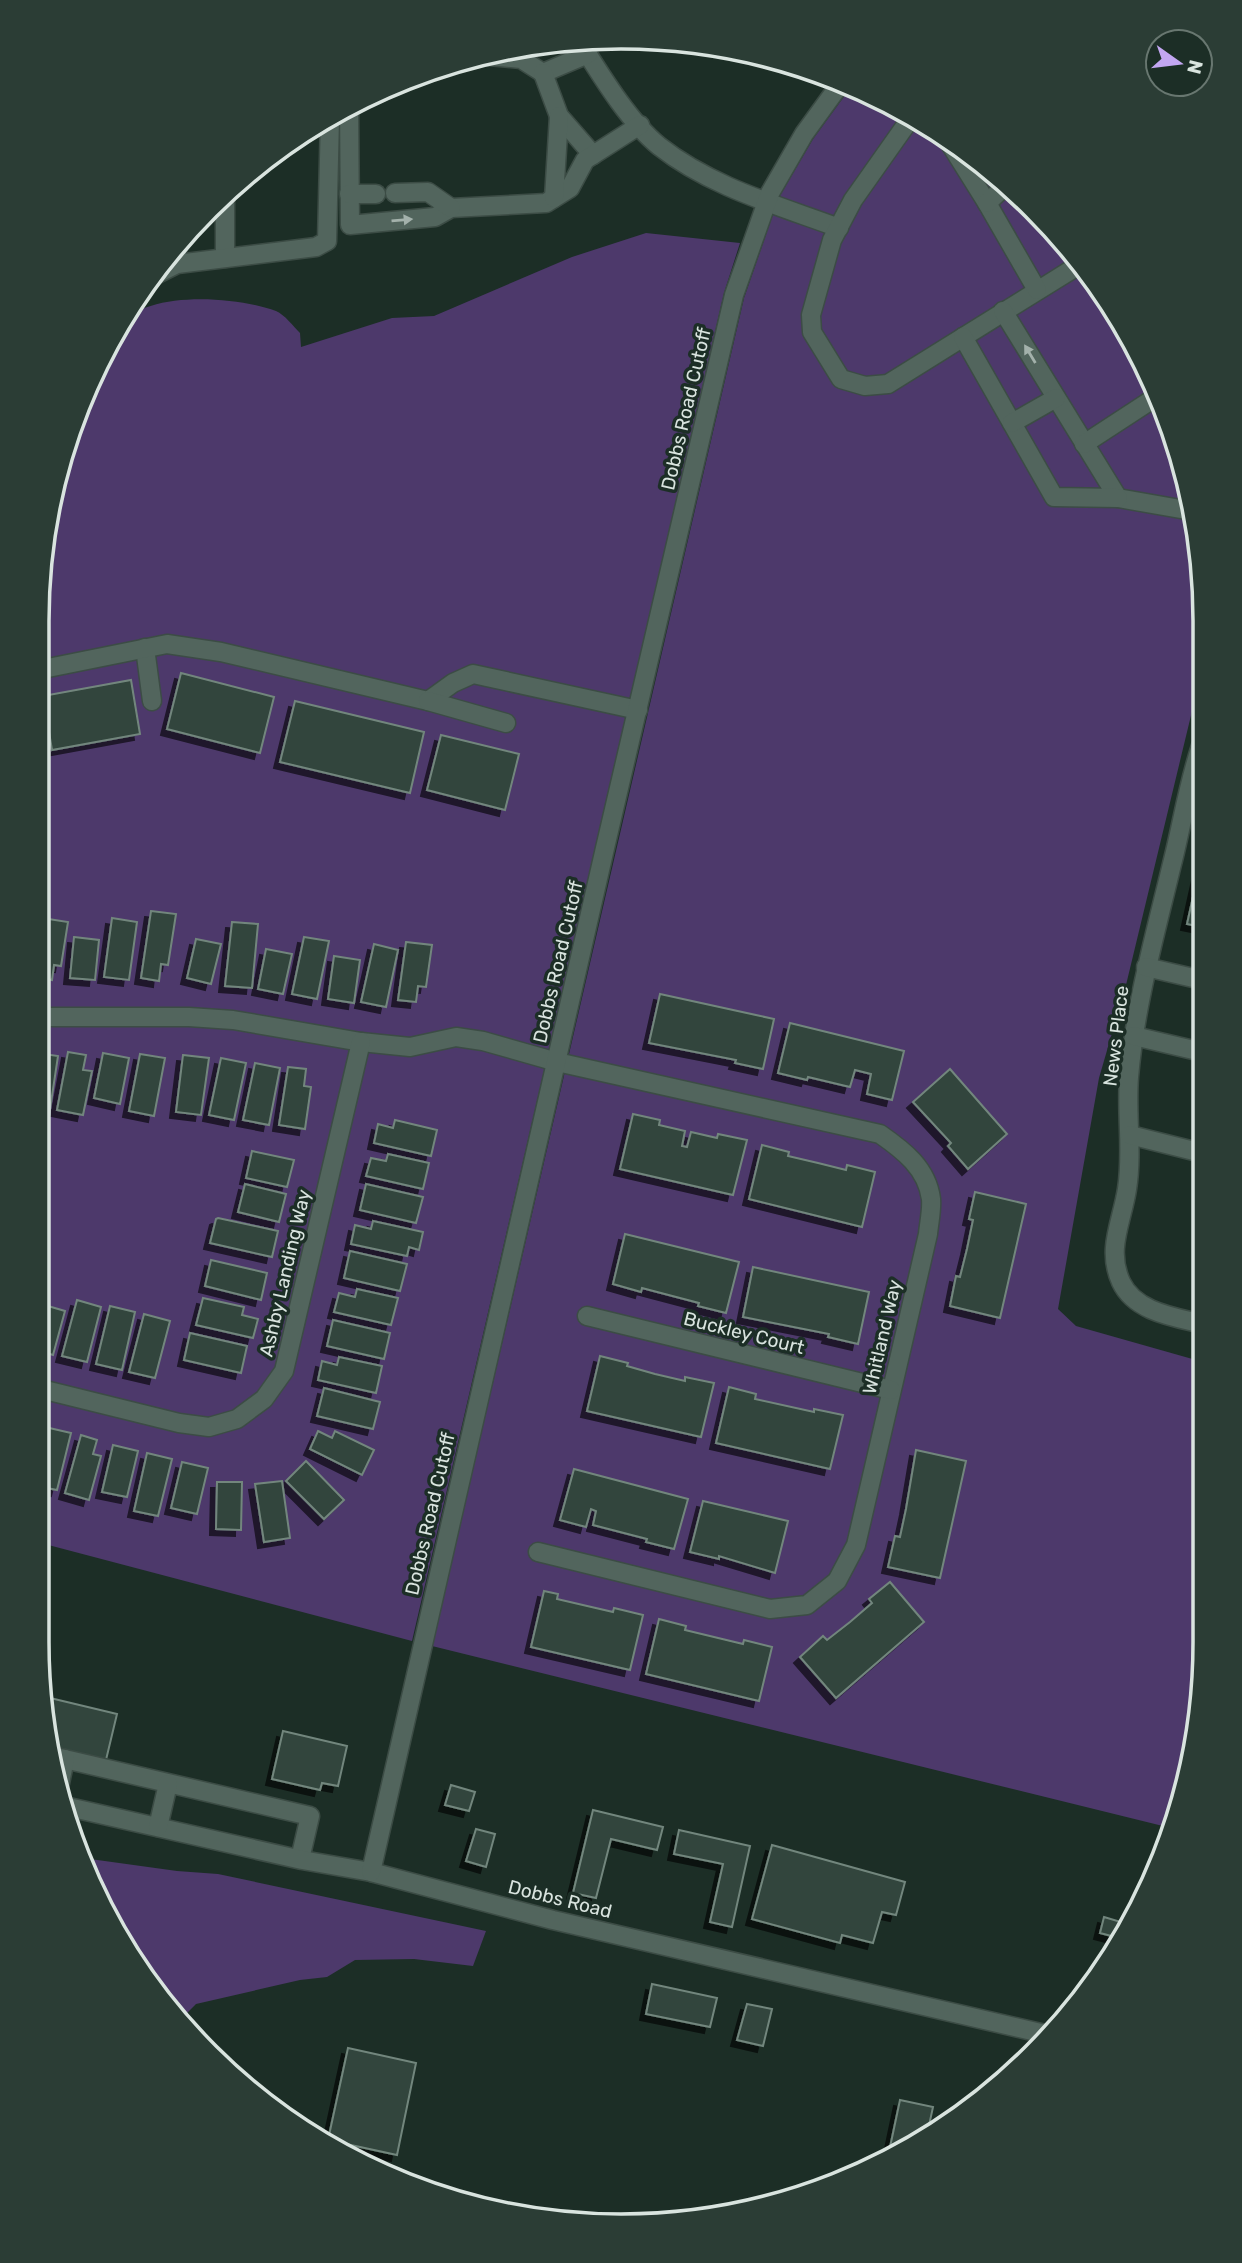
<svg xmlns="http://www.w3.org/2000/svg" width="1242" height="2263" font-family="Rubik,sans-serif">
	<defs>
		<filter id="shadow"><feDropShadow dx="-6" dy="6" stdDeviation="0" flood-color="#0009"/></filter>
	</defs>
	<rect width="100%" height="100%" fill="#1c2e26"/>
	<g fill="#4d396b">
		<polygon points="851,87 913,115 1007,182 1107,296 1174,433 1200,545 1201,674 1126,985 1099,1078 1058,1309 1076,1326 1203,1362 1204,1680 1185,1794 1171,1828 432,1646 744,298 779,197 813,139"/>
		<path d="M646,233L740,243L724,293L412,1641L37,1542L38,583L57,469L115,329C144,289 234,296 276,311C285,315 293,326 300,333L301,347L392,318L434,316L572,257Z"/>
		<polygon points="83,1858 177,1871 218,1874 486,1931 473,1966 414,1959 355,1960 327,1977 300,1980 196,2004 181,2019 158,1998"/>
	</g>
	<g fill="#31443c" stroke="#72867d" stroke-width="2" filter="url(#shadow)">
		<polygon points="181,673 274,697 260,753 167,729"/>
		<polygon points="131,680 140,734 52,750 43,696"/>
		<polygon points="295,701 424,732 410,793 280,762"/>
		<polygon points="441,735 519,754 505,810 427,790"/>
		<polygon points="1201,861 1202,927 1187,924"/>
		<polygon points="151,911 176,914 168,965 161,964 159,981 141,978"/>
		<polygon points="42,918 68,922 61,966 54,965 52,980 38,978 38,948"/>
		<polygon points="112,918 137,922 129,980 104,977"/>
		<polygon points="232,922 258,924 252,988 225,986"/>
		<polygon points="74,937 99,940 95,980 70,978"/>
		<polygon points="304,937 329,941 317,999 292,994"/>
		<polygon points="196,939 221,944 211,984 187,978"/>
		<polygon points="406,942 432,945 426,987 418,986 416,1002 398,1000"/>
		<polygon points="374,944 398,950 386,1007 361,1002"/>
		<polygon points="266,949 292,954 283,994 258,989"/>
		<polygon points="334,956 360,960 354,1003 328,999"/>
		<polygon points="660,994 774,1019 763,1069 735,1063 736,1060 649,1043"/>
		<polygon points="790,1023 904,1051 892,1100 867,1094 871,1074 855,1070 850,1087 808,1077 807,1080 778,1073"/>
		<polygon points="68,1052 86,1055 83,1070 92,1071 83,1115 57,1110"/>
		<polygon points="37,1053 58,1056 49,1116 37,1114"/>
		<polygon points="103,1053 129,1058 120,1104 94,1098"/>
		<polygon points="140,1054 165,1058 154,1116 129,1111"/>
		<polygon points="183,1055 209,1058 201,1115 176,1112"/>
		<polygon points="221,1058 246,1063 234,1120 209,1115"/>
		<polygon points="255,1063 280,1068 269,1125 243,1120"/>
		<polygon points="288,1067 306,1069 304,1086 311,1087 305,1129 279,1125"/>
		<polygon points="950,1069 1007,1134 968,1169 948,1146 951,1143 913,1102"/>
		<polygon points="633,1114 660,1120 659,1125 685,1131 682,1146 687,1147 691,1132 717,1138 718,1134 747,1140 733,1195 620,1169"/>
		<polygon points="395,1120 437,1130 431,1156 374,1143 378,1124 393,1128"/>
		<polygon points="762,1145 789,1152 788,1156 818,1163 846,1170 847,1165 875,1172 862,1227 749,1199"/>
		<polygon points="252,1151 294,1160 287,1187 246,1178"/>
		<polygon points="388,1154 429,1163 423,1189 366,1176 371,1158 386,1161"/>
		<polygon points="245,1184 286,1194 279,1222 238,1212"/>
		<polygon points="366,1184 423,1197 416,1223 360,1210"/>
		<polygon points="975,1192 1026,1204 1000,1318 950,1306 956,1276 960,1277 967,1249 973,1220 969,1219"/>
		<polygon points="218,1218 278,1231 272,1257 210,1243 216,1219"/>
		<polygon points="373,1221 423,1232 419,1250 409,1247 407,1256 351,1244 355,1225 371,1229"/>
		<polygon points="625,1234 739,1262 726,1313 698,1306 699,1303 642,1288 641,1292 613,1284"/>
		<polygon points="350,1251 407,1264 400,1291 344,1278"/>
		<polygon points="211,1260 267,1273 261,1300 205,1286"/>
		<polygon points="753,1267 869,1292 858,1344 828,1337 829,1334 743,1317"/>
		<polygon points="357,1289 398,1298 391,1325 334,1312 339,1293 355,1297"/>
		<polygon points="203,1298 244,1307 242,1315 258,1319 253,1338 196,1325"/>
		<polygon points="77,1300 101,1307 87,1362 62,1356"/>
		<polygon points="41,1304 65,1311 53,1355 37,1350 37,1318"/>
		<polygon points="110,1306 135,1312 122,1370 96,1364"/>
		<polygon points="144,1314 170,1321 155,1378 129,1372"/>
		<polygon points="333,1320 390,1333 384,1359 327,1346"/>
		<polygon points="190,1333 247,1346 241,1373 184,1360"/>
		<polygon points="600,1356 628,1363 627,1366 655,1374 685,1381 685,1377 714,1383 701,1437 587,1411"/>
		<polygon points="339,1357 382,1366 376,1393 318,1380 322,1361 337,1365"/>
		<polygon points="729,1387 756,1394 755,1399 814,1412 814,1409 843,1415 830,1469 716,1443"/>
		<polygon points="324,1388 380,1402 373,1429 317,1416"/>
		<polygon points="45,1427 71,1433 57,1490 37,1486 37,1462"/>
		<polygon points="318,1431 332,1438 335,1431 374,1450 362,1475 310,1449"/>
		<polygon points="81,1435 97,1440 93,1454 101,1456 89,1500 65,1493"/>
		<polygon points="113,1445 138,1451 127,1497 102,1492"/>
		<polygon points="916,1450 966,1461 940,1578 888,1567 895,1536 900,1537 906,1509"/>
		<polygon points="147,1453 172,1459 158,1516 134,1511"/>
		<polygon points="306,1461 344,1500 324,1519 286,1481"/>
		<polygon points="182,1462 208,1468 197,1514 171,1508"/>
		<polygon points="574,1469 688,1499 674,1549 646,1542 647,1539 593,1525 596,1511 591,1509 586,1527 560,1520"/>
		<polygon points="282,1481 290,1538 264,1542 255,1484"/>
		<polygon points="217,1482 242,1482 241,1530 216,1529"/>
		<polygon points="703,1501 788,1521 775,1573 719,1556 719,1559 690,1552"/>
		<polygon points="890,1582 924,1622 836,1698 800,1657 823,1636 827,1640 850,1622 872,1603 869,1599"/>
		<polygon points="544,1591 558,1594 557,1599 613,1612 614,1608 643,1615 630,1670 531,1647"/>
		<polygon points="659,1619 686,1626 685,1630 743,1644 744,1640 772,1647 759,1701 646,1674"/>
		<polygon points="46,1697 117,1714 105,1764 55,1751"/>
		<polygon points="283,1731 347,1746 338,1786 322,1783 320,1790 272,1779"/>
		<polygon points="451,1785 475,1792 469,1811 445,1805"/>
		<polygon points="593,1810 663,1827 657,1850 611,1839 596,1898 573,1893"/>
		<polygon points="476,1829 495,1834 486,1867 466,1861"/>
		<polygon points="679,1830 750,1846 732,1927 710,1922 723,1864 674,1854"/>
		<polygon points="772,1845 905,1882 896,1915 882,1912 873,1943 842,1935 840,1943 752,1919"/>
		<polygon points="1104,1917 1131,1925 1123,1939 1100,1933"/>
		<polygon points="652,1984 717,1998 710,2027 646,2014"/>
		<polygon points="747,2004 772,2009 763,2046 737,2040"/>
		<polygon points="348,2048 416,2063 397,2155 328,2140"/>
		<polygon points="900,2100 933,2107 928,2130 892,2152 889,2152"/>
	</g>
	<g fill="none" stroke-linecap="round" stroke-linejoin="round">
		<g stroke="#3c4c45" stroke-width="21">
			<g id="minor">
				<path d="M578,39C599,72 628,121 659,146C711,187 777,205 839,228"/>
				<polyline points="478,55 521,59 543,73 588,54"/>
				<polyline points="543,73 559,116 593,155"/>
				<polyline points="349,105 350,225 435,217 451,208 546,203 570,188 585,160 640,125"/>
				<polyline points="913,115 853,200 832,240 811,315 812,332 841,379 865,386 888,384 1079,265"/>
				<polyline points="947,139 987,203 1037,290"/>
				<polyline points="395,193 428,192 451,208"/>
				<polyline points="349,194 376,194"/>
				<polyline points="554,198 559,116"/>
				<polyline points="987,203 1003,188 1004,180"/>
				<polyline points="225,258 225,195"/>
				<polyline points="177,264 177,243"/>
				<polyline points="153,276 177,264 316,247 327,241 330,118"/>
				<polyline points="1003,311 1118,498 1192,511"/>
				<polyline points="963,337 1054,497 1118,498"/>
				<polyline points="1012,423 1056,398"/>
				<polyline points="1084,444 1156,397"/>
				<polyline points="145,648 152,701"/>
				<polyline points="38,670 167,644 221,652 428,701 453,683 473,674 638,710"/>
				<polyline points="428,701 506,723"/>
				<path d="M1201,746C1188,784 1182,825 1172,864C1155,935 1135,1005 1129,1077C1126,1114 1133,1152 1127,1189C1122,1222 1106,1249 1121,1282C1135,1312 1174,1317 1203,1324"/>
				<polyline points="1146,967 1202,980"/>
				<path d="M37,1017H189L233,1020L361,1042L410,1047L456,1037L483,1041L557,1062L880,1134C903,1150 927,1168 931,1199C932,1210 929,1223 928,1234L856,1545L837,1581L807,1605L770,1609L538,1552"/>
				<polyline points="1134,1036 1202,1052"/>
				<polyline points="1130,1135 1202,1153"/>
				<polyline points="587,1316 891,1390"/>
				<polyline points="37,1388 179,1423 209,1427 237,1419 264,1399 284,1371 361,1042"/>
				<polyline points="56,1757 310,1816 300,1859"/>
				<polyline points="60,1783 65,1759"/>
				<polyline points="64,1806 302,1860 371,1872 553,1920 1045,2034"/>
				<polyline points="158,1827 168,1784"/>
				<polyline points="371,1872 605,848 734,295 770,193 804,134 841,83"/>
			</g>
		</g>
		<use href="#minor" stroke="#52655d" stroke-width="18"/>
	</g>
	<defs><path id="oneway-solid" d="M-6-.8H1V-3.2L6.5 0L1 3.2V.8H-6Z" transform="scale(1.75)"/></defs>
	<g fill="#a3b1ab">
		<use href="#oneway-solid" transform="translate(402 220) rotate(-5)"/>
		<use href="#oneway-solid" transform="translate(1030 354) rotate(-121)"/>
	</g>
	<g text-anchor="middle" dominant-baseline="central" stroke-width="7" stroke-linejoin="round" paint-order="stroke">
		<g font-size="19" fill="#d9e4df" stroke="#1c2e26">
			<text transform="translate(686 409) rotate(-77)">Dobbs Road Cutoff</text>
			<text transform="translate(558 962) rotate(-77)">Dobbs Road Cutoff</text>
			<text transform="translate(1116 1036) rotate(-83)">News Place</text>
			<text transform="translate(285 1273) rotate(-77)">Ashby Landing Way</text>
			<text transform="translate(744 1333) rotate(14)">Buckley Court</text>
			<text transform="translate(882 1337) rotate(-77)">Whitland Way</text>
			<text transform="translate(430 1514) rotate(-77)">Dobbs Road Cutoff</text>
			<text transform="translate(560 1899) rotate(14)">Dobbs Road</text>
		</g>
	</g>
	<path d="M0 0H1242V2263H0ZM621 49H621A572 572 0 0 1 1193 621V1642A572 572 0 0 1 621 2214H621A572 572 0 0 1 49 1642V621A572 572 0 0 1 621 49Z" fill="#2b3d35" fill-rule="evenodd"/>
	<path fill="none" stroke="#d9e4df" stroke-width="3.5" d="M621 49H621A572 572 0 0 1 1193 621V1642A572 572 0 0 1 621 2214H621A572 572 0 0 1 49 1642V621A572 572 0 0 1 621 49Z"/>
	<g transform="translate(1179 63) rotate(104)"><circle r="33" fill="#1c2e26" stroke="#687770" stroke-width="2"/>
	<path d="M0-5L12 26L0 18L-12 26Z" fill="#c3a7f2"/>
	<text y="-10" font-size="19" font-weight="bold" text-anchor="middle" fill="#d9e4df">N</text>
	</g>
</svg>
